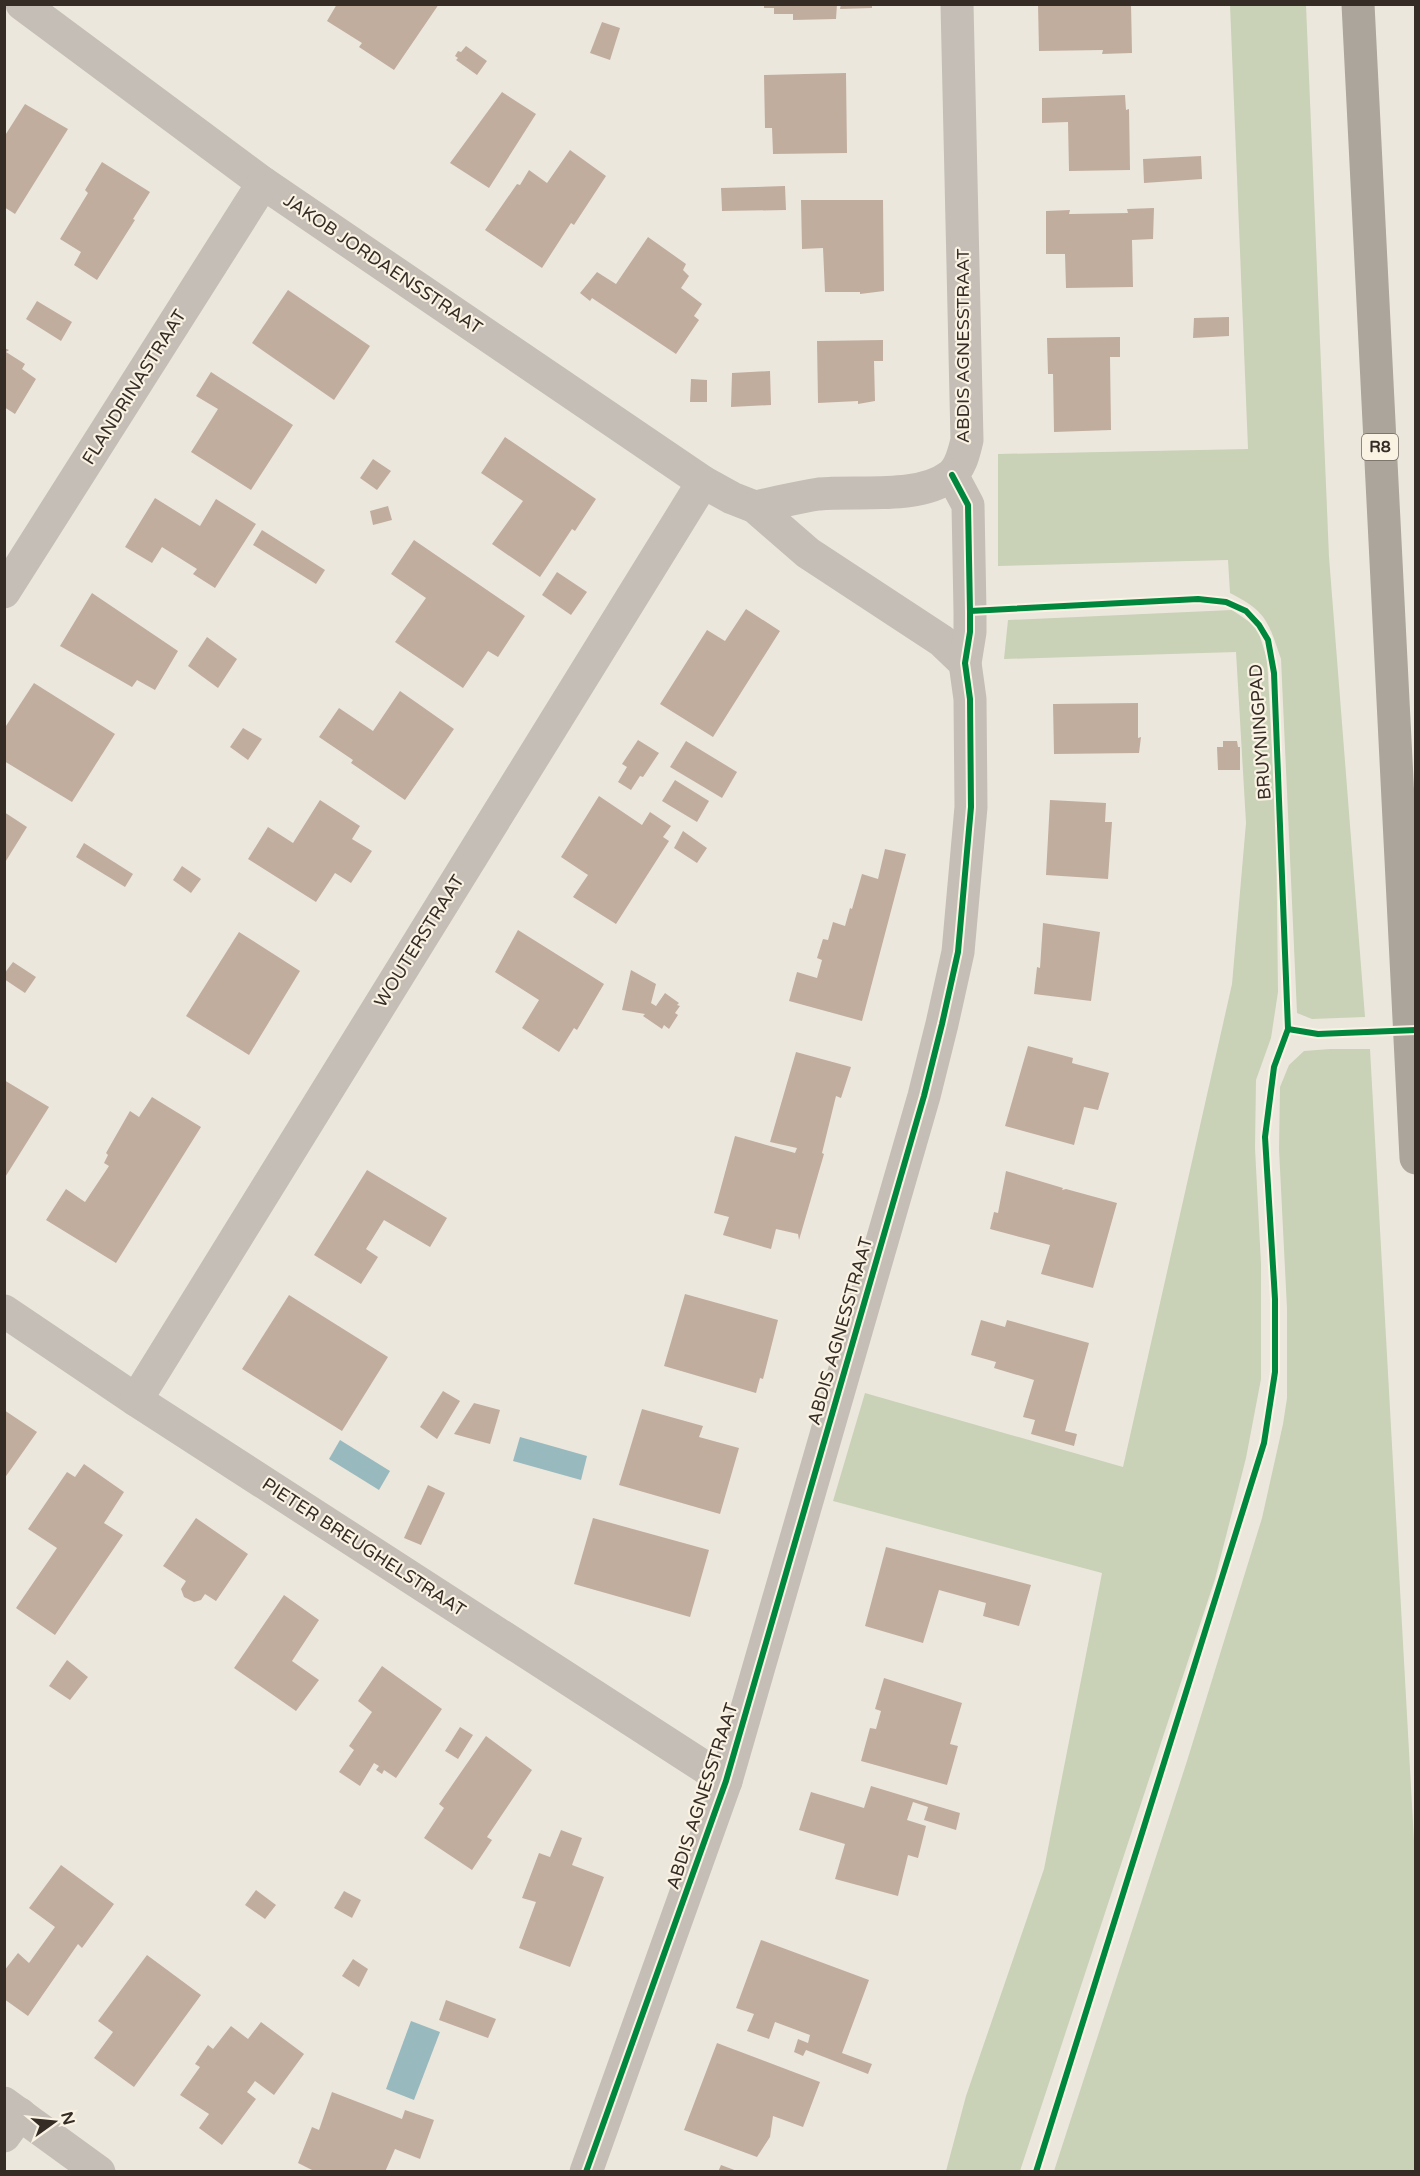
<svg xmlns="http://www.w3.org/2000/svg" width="1420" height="2176" font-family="'Varela Round',sans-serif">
	<rect width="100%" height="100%" fill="#ece7dd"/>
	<g fill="#c9d2b6">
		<path d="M1230,5H1306L1329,557L1365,1017L1312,1019L1297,1013L1281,659C1268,621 1267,612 1230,593L1228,560L998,566V454L1248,449Z"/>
		<polygon points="1232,610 1257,627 1267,659 1276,818 1278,992 1271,1038 1256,1080 1255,1148 1261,1264 1261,1379 1246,1458 1215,1579 1020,2171 946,2171 966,2096 1044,1869 1102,1573 833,1501 865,1393 1123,1467 1232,984 1246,823 1236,652 1004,659 1008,620"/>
		<polygon points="1330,1049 1370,1049 1415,1859 1415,2171 1054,2171 1187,1761 1262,1518 1283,1424 1287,1398 1287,1309 1279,1149 1280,1087 1289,1065 1304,1051"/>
	</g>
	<g fill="#98babe">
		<polygon points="520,1437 587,1456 581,1480 513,1461"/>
		<polygon points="340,1440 390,1471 379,1490 329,1459"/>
		<polygon points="411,2021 440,2032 414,2100 386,2089"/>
	</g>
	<g fill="#c1ad9e">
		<polygon points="337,4 439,4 394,70 359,47 362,43 327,21"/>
		<polygon points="764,4 837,4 836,19 793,20 793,14 774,14 774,8 764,8"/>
		<polygon points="841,4 872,4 872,8 840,9"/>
		<polygon points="1038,4 1131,4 1132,53 1102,54 1103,50 1039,51"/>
		<polygon points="602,22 620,28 610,60 590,53"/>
		<polygon points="466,46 487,61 477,75 456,60 458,58 455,56 458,51 461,52"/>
		<polygon points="846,73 847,153 773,154 772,128 765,128 764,75"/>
		<polygon points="502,92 536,114 489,188 450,163"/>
		<polygon points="1125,95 1126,110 1129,109 1130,170 1069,171 1068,122 1042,123 1042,98"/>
		<polygon points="25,104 68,129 15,214 4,207 4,137"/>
		<polygon points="570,150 606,176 574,225 571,223 542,268 485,230 517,184 520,185 529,170 547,183"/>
		<polygon points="1201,156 1202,179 1144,183 1143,159"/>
		<polygon points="102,162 150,192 133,219 135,220 97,280 74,265 81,252 60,239 88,193 85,190"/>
		<polygon points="785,186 786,210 722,211 721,188"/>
		<polygon points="801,200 883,200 884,291 860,294 860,292 825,292 823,248 802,249"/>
		<polygon points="1154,208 1153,239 1132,240 1133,287 1066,288 1065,254 1046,254 1046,211 1070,210 1069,214 1128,213 1127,209"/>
		<polygon points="648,237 686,264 683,270 689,276 681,288 702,304 694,316 699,320 676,354 592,298 590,301 580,293 597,272 616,284"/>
		<polygon points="288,290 370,346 334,400 252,343"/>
		<polygon points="37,301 72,322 61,341 26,319"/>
		<polygon points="1229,317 1229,336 1193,338 1194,318"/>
		<polygon points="1120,337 1120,357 1110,357 1111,430 1054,432 1053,374 1048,374 1047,338"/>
		<polygon points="883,340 883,361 874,361 875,401 858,404 858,401 818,403 817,341"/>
		<polygon points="4,348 9,350 6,352 25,364 22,369 36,379 15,414 4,407"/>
		<polygon points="770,371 771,405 731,407 732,373"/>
		<polygon points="211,372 293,425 251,490 191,452 218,409 196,396"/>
		<polygon points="691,379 707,380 707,402 690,402"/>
		<polygon points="505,437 596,499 575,531 572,529 540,577 492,544 523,501 481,473"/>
		<polygon points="373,459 391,471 377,490 360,478"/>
		<polygon points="155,498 200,526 216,499 256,524 215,588 193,574 197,569 162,547 152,563 125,547"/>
		<polygon points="388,506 392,520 373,525 370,511"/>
		<polygon points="262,530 325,570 316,584 253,545"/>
		<polygon points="414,540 525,616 498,657 488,651 463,688 395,642 426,598 391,574"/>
		<polygon points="557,572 587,592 571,615 542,595"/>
		<polygon points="92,593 178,651 155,690 137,680 132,687 60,646"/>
		<polygon points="746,609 780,631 713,737 660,704 707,630 725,641"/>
		<polygon points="207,637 237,659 218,688 188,666"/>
		<polygon points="34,683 115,734 72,802 4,761 4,729"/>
		<polygon points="400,691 454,729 405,800 351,763 353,760 319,737 339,708 373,731"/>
		<polygon points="1138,703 1138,738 1141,737 1139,753 1054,754 1053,704"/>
		<polygon points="243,728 262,739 248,760 230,747"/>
		<polygon points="638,740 659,753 643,777 640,776 631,790 618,782 627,767 622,764"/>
		<polygon points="686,741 737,772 722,798 670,767"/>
		<polygon points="1223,741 1237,741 1238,747 1240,747 1240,770 1218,770 1217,747 1223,747"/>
		<polygon points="675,780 709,801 697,822 662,801"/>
		<polygon points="599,796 642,825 650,812 671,826 663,837 669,841 616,924 573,897 588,875 561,857"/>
		<polygon points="320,800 360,826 352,839 372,851 351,883 335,873 316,902 248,859 268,827 293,843"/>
		<polygon points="1050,800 1106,803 1105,822 1112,822 1108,879 1046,875"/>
		<polygon points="4,812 27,827 4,864"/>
		<polygon points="683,831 707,848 697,863 674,848"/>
		<polygon points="84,843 133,874 125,887 76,857"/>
		<polygon points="885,849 906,854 862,1021 789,1001 797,972 817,978 822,960 817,958 823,939 828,940 833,922 845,926 850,908 852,909 862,874 878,879"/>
		<polygon points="182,866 201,879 191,893 173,880"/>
		<polygon points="1043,923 1100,932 1091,1001 1034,994 1037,967 1040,968"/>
		<polygon points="518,930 604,984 577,1030 574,1028 559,1052 522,1028 539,1000 495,972"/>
		<polygon points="239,932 300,971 249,1055 186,1016"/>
		<polygon points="13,962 36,977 25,993 4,979 4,974"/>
		<polygon points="631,970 656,984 651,1003 656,1006 665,993 679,1003 677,1005 680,1006 675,1013 678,1015 669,1029 664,1025 662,1029 643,1016 645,1014 622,1010"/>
		<polygon points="1028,1046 1073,1058 1072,1063 1109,1073 1098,1110 1084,1107 1074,1145 1005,1126"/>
		<polygon points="796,1052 851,1067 841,1098 836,1096 822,1153 824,1154 799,1240 798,1234 776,1229 771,1249 723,1235 729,1217 714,1213 735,1136 795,1153 797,1148 770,1142"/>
		<polygon points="4,1080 49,1107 4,1179"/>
		<polygon points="152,1097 201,1127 116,1263 46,1220 66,1189 85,1202 109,1166 104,1163 108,1155 106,1153 130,1111 139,1117"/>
		<polygon points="367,1170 447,1218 430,1247 384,1220 366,1249 378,1257 361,1284 314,1255"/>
		<polygon points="1006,1171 1063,1188 1062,1190 1066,1189 1117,1203 1093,1288 1041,1274 1050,1245 990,1229 994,1212 998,1213"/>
		<polygon points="685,1294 778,1320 763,1379 760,1378 756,1393 664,1366"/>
		<polygon points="289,1295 388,1357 342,1431 242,1369"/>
		<polygon points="981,1320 1005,1327 1007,1320 1089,1343 1065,1431 1077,1434 1074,1446 1031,1434 1035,1420 1023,1417 1034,1380 994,1368 996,1362 971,1355"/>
		<polygon points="443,1391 460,1401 437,1439 420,1427"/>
		<polygon points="474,1403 500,1410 490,1444 454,1434"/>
		<polygon points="642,1409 703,1426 699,1437 739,1448 720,1514 619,1485"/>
		<polygon points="4,1410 37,1432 4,1479"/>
		<polygon points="84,1464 124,1492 104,1523 123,1535 55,1635 16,1608 57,1548 28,1529 67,1472 75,1477"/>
		<polygon points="428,1485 445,1493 421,1545 404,1538"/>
		<polygon points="196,1518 248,1554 216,1601 205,1594 201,1600 194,1602 184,1597 181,1589 186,1581 163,1566"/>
		<polygon points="593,1518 709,1550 690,1617 574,1584"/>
		<polygon points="886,1547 1031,1585 1019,1626 983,1616 986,1603 939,1590 923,1643 865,1626"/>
		<polygon points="284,1595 319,1620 292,1661 319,1680 296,1711 234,1668"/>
		<polygon points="67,1660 88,1677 70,1700 49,1686"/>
		<polygon points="382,1666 442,1709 396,1778 384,1770 382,1774 376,1770 379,1766 374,1763 360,1786 339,1772 354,1750 349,1746 372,1712 358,1701"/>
		<polygon points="884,1678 962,1703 950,1744 958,1746 947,1785 861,1761 870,1728 876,1729 881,1711 875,1709"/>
		<polygon points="460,1727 473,1735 458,1759 445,1751"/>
		<polygon points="486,1736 532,1770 487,1837 492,1840 472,1870 424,1838 444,1808 439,1804"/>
		<polygon points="871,1786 960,1813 956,1830 924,1820 928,1807 913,1802 907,1820 926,1826 918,1858 908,1855 898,1896 835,1879 845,1844 799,1830 811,1792 864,1808"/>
		<polygon points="561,1830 582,1838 572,1865 604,1877 570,1967 519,1948 536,1902 522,1898 539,1853 550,1857"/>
		<polygon points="61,1865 114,1904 82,1948 78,1944 28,2016 4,1999 4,1971 18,1953 29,1963 55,1927 29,1908"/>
		<polygon points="256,1890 276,1905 265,1919 245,1905"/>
		<polygon points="344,1891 361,1900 352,1918 334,1908"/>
		<polygon points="761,1940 869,1980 842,2053 872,2064 868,2074 806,2050 803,2056 794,2052 798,2039 808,2043 810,2035 775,2022 769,2039 747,2031 754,2014 736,2008"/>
		<polygon points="147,1955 201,1995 134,2087 94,2058 113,2032 98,2021"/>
		<polygon points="353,1959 368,1969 359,1987 342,1976"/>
		<polygon points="446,2000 496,2019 488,2038 439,2020"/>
		<polygon points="261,2022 304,2054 274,2095 255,2081 247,2092 256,2099 222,2145 199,2128 209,2114 180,2095 200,2067 195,2064 208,2045 213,2049 231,2026 248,2039"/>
		<polygon points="717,2043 820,2082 803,2127 773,2116 770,2137 757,2157 684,2130"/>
		<polygon points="332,2092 402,2119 405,2110 434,2120 420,2159 395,2149 385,2172 328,2170 316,2172 298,2163 312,2127 319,2130"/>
		<polygon points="721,2165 737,2171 736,2172 718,2172"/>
	</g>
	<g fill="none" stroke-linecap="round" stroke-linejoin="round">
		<g stroke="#c4beb6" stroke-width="33">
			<polyline points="22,4 263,183 703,482 732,498 755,507 808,553 942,641 965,663"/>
			<path d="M755,507C776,503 798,497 819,494C857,490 919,500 950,476C961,468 964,452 967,440L957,4"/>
			<polyline points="4,592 263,183"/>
			<polyline points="4,1311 136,1400 726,1781"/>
			<polyline points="136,1400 703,482"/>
			<polyline points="4,2103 99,2172"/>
			<polyline points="4,2136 20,2114"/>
			<polyline points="586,2172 726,1781 924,1096 942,1024 958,952 971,807 970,699 965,663 970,632 970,611 968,505 952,475"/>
		</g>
		<polyline stroke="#aba59c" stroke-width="33" points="1358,4 1416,1158"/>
		<g stroke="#faf2e3" stroke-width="10">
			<g id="cycleway">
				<polyline points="970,611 1198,599 1226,602 1246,611 1259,625 1268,640 1274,673 1288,1029 1274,1067 1265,1137 1275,1299 1275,1372 1264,1443 1036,2172"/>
				<polyline points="1288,1029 1318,1034 1416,1030"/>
				<polyline points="586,2172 726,1781 924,1096 942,1024 958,952 971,807 970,699 965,663 970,632 970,611 968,505 952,475"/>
			</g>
		</g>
		<use href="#cycleway" stroke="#00873e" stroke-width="6"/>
	</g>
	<g text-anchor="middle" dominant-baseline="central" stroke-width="4.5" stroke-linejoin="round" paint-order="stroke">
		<rect fill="#faf2e3" stroke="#70675e" stroke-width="1.5" x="1362" y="434" width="36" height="26" rx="4.5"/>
		<g font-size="16" font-weight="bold" fill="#352c25">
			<text x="1380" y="447">R8</text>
		</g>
		<g font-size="18" fill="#352c25" stroke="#faf2e3">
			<text transform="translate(383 264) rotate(34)">JAKOB JORDAENSSTRAAT</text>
			<text transform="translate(963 346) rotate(-90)">ABDIS AGNESSTRAAT</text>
			<text transform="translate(134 387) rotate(-58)">FLANDRINASTRAAT</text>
			<text transform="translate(1260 732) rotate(-94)">BRUYNINGPAD</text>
			<text transform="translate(419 941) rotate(-58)">WOUTERSTRAAT</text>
			<text transform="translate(840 1331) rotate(-74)">ABDIS AGNESSTRAAT</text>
			<text transform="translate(364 1547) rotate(33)">PIETER BREUGHELSTRAAT</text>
			<text transform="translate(702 1796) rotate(-72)">ABDIS AGNESSTRAAT</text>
		</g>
	</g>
	<rect width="1420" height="2176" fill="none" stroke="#352c25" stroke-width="12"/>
	<g transform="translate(54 2122) rotate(75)" stroke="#faf2e3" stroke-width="4.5" paint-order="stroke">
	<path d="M0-4.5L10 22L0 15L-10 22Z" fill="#352c25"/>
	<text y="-9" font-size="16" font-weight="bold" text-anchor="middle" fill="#352c25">N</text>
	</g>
</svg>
